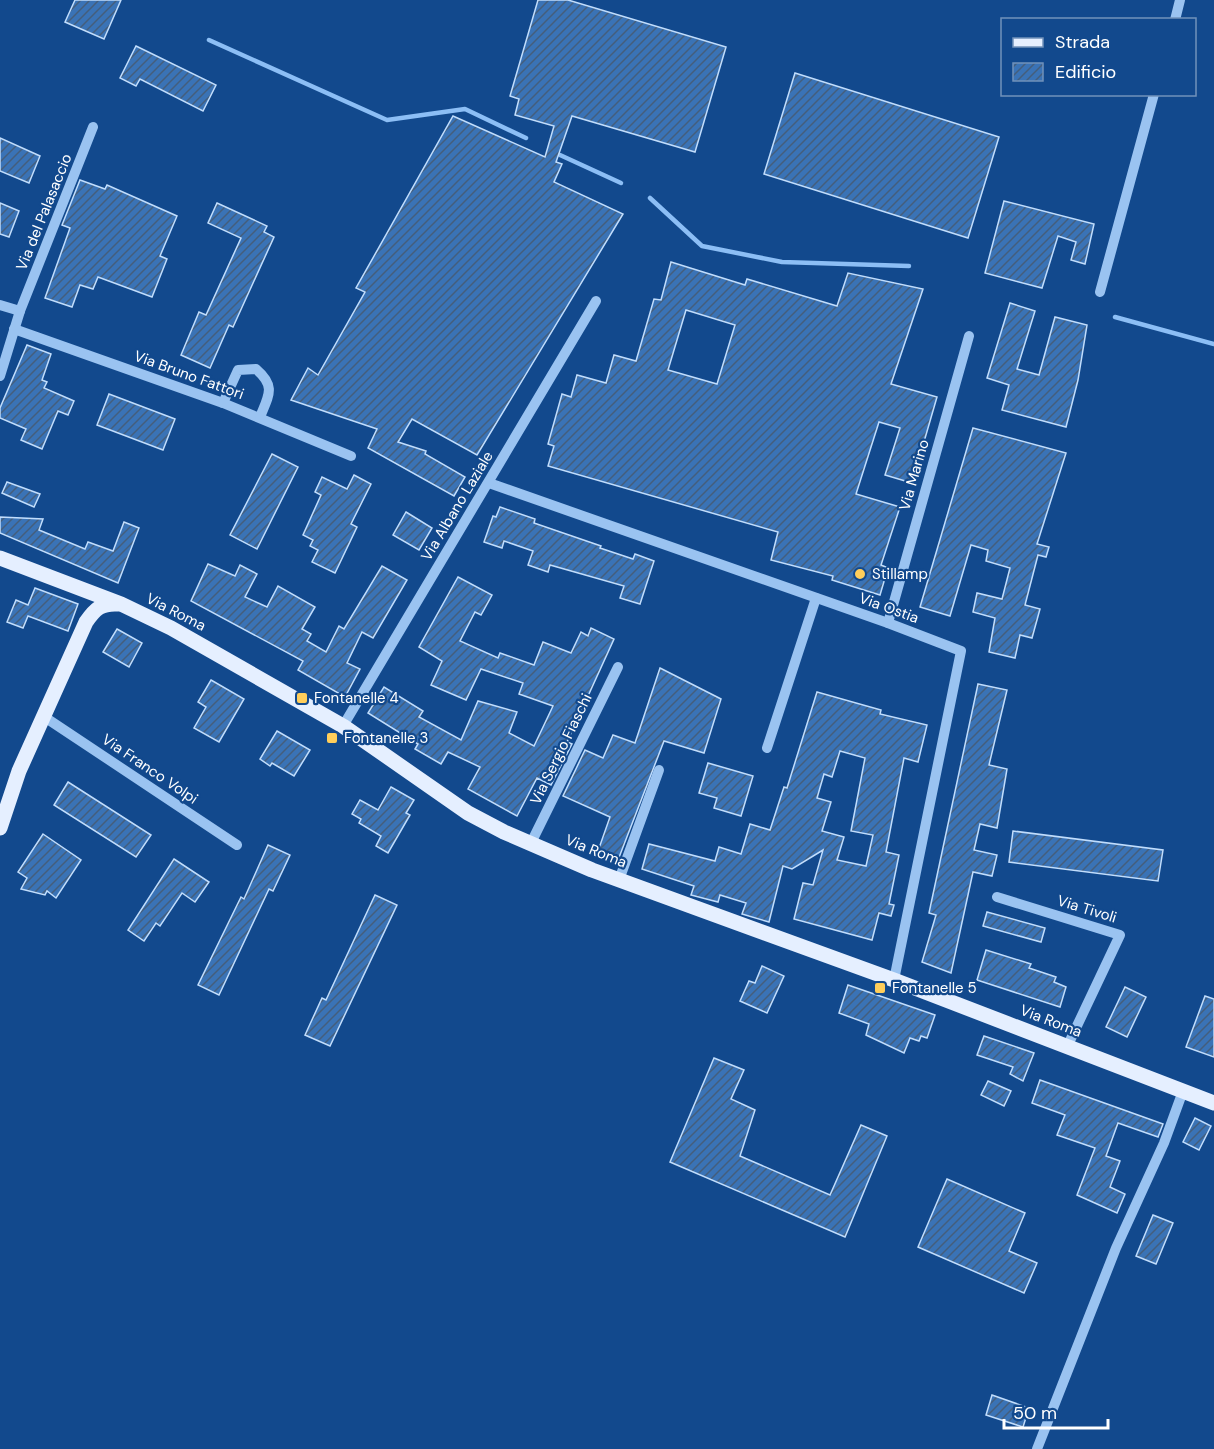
<svg xmlns="http://www.w3.org/2000/svg" width="1214" height="1449" font-family="'DM Sans',sans-serif">
	<defs>
		<pattern id="building-hatch" width="6" height="6" patternUnits="userSpaceOnUse" patternTransform="scale(1.5)"><rect width="6" height="6" fill="#3a73b6"/><path d="M-1 1l2-2M0 6l6-6M5 7l2-2" fill="none" stroke="#445e7c"/></pattern>
	</defs>
	<rect width="100%" height="100%" fill="#12498d"/>
	<g fill="none" stroke-linecap="round" stroke-linejoin="round">
		<g stroke="#8cbef5" stroke-width="4.5">
			<polyline points="209,40 387,120 465,109 526,138"/>
			<polyline points="560,155 621,183"/>
			<polyline points="650,198 702,246 782,262 909,266"/>
			<polyline points="1115,317 1214,344"/>
		</g>
	</g>
	<g fill="url(#building-hatch)" stroke="#c1ddfc" stroke-width="1.5" fill-rule="evenodd">
		<polygon points="75,0 121,0 104,39 65,22"/>
		<polygon points="538,0 568,0 726,47 695,152 572,116 556,162 562,164 554,182 623,214 477,455 412,419 398,442 426,451 425,454 465,477 454,496 368,448 377,429 291,400 308,368 318,375 365,292 356,288 453,116 545,157 554,126 515,115 519,99 510,96"/>
		<polygon points="136,46 216,85 203,111 140,79 136,86 120,78"/>
		<polygon points="795,73 999,137 968,238 764,174"/>
		<polygon points="0,138 40,156 29,183 0,171"/>
		<polygon points="80,180 105,189 107,185 177,216 160,256 167,259 152,297 98,277 93,289 80,285 72,307 45,298 70,228 62,225"/>
		<polygon points="1004,201 1094,224 1085,264 1071,260 1076,242 1058,236 1042,288 985,273"/>
		<polygon points="0,203 19,211 9,237 0,234"/>
		<polygon points="217,203 267,226 264,232 274,237 233,327 229,325 210,368 181,355 199,312 206,315 241,238 208,223"/>
		<path d="M671,262L745,285L747,279L837,306L848,273L923,289L891,384L937,397L912,483L885,475L900,428L879,422L856,494L900,507L881,565L888,568L880,595L832,580L833,576L771,560L778,532L548,466L554,446L548,444L562,394L571,397L577,375L606,383L614,355L636,361L654,299L661,300ZM686,310L735,325L717,384L668,370Z"/>
		<polygon points="1010,303 1035,311 1017,369 1039,375 1055,317 1087,325 1078,380 1066,427 1002,410 1009,385 987,378"/>
		<polygon points="27,345 51,354 42,380 47,382 44,388 74,401 68,415 58,411 42,449 21,440 26,429 0,418 0,408"/>
		<polygon points="109,394 175,419 163,450 97,425"/>
		<polygon points="973,428 1066,453 1037,544 1049,547 1046,557 1038,555 1025,605 1040,609 1032,638 1020,635 1015,658 989,652 995,618 973,612 977,593 1002,599 1010,568 986,561 988,550 971,545 950,616 920,607"/>
		<polygon points="272,454 298,467 257,549 230,535"/>
		<polygon points="354,475 371,484 351,524 357,527 335,573 312,562 318,550 310,546 313,540 303,535 321,495 315,492 322,477 347,489"/>
		<polygon points="7,482 40,494 34,507 2,493"/>
		<polygon points="500,507 535,519 534,523 601,546 600,548 633,559 635,554 654,561 640,604 620,598 624,586 550,565 548,572 528,565 533,551 504,541 502,548 484,542 493,516 496,517"/>
		<polygon points="406,512 432,528 419,550 393,535"/>
		<polygon points="0,517 43,519 39,530 85,549 88,542 113,551 124,522 139,528 118,583 0,533"/>
		<polygon points="208,564 235,576 240,565 257,574 245,597 267,607 278,586 315,607 302,629 311,634 307,641 326,652 339,626 344,629 382,566 407,580 373,638 362,632 347,663 360,669 345,697 298,670 303,661 191,601"/>
		<polygon points="458,577 492,595 481,615 475,612 460,641 498,658 500,653 534,665 543,642 571,653 581,632 588,636 591,628 614,639 567,742 572,744 551,785 537,778 517,816 468,789 480,767 448,752 441,764 415,749 418,744 368,713 384,687 423,711 419,717 461,740 478,701 517,712 509,733 534,746 553,706 519,694 523,683 481,669 466,700 431,685 442,661 419,647"/>
		<polygon points="35,588 78,604 68,631 28,616 23,628 7,622 16,600 28,605"/>
		<polygon points="117,629 142,643 129,667 103,652"/>
		<polygon points="660,668 721,699 704,753 664,741 618,860 598,851 610,817 563,796 585,750 603,758 613,735 635,743"/>
		<polygon points="211,680 244,699 219,742 194,728 206,707 198,702"/>
		<polygon points="978,684 1007,690 989,765 1007,769 997,828 980,824 974,850 997,855 992,876 973,872 951,973 922,962 936,915 929,913"/>
		<path d="M817,692L881,710L880,714L927,725L918,762L904,758L886,852L899,855L889,904L894,905L891,916L879,913L872,940L794,919L803,883L813,885L823,850L792,869L783,866L769,922L742,914L746,903L720,895L718,902L691,895L694,886L642,869L649,844L715,861L719,847L741,854L750,824L770,830L784,787L787,788ZM840,751L865,758L851,831L873,835L866,866L837,860L844,837L822,831L831,802L817,798L824,774L832,777Z"/>
		<polygon points="277,731 310,750 294,776 272,763 270,766 260,759"/>
		<polygon points="708,763 753,776 741,816 714,808 717,798 699,793"/>
		<polygon points="68,782 151,835 136,857 54,805"/>
		<polygon points="391,787 414,800 406,813 410,815 388,853 376,846 381,836 359,823 361,819 352,814 360,800 378,810"/>
		<polygon points="1013,831 1163,850 1158,881 1009,862"/>
		<polygon points="43,834 81,860 56,898 47,891 45,895 21,889 27,878 18,872"/>
		<polygon points="268,845 290,855 273,891 269,889 219,995 198,985 241,897 244,899"/>
		<polygon points="174,859 209,882 195,902 182,893 160,926 156,923 144,941 128,930"/>
		<polygon points="375,895 397,905 330,1046 305,1035 322,998 326,1000"/>
		<polygon points="987,912 1045,928 1041,942 983,926"/>
		<polygon points="986,950 1031,964 1029,968 1056,977 1054,982 1066,987 1060,1007 977,980"/>
		<polygon points="762,966 784,976 767,1013 740,1001 749,981 755,983"/>
		<polygon points="848,985 935,1015 927,1038 921,1036 919,1041 910,1038 904,1053 866,1035 869,1024 839,1013"/>
		<polygon points="1125,987 1146,997 1127,1037 1106,1027"/>
		<polygon points="1205,996 1214,999 1214,1057 1186,1047"/>
		<polygon points="984,1036 1034,1053 1023,1081 1010,1074 1013,1067 977,1055"/>
		<polygon points="714,1058 744,1070 731,1099 755,1110 740,1156 830,1195 861,1125 887,1136 845,1237 670,1162"/>
		<polygon points="1040,1080 1163,1124 1158,1137 1118,1123 1106,1156 1120,1161 1110,1187 1125,1194 1117,1213 1077,1195 1095,1148 1057,1135 1065,1115 1032,1103"/>
		<polygon points="988,1081 1011,1091 1004,1106 981,1095"/>
		<polygon points="1195,1118 1211,1126 1199,1150 1183,1142"/>
		<polygon points="947,1179 1025,1213 1009,1251 1037,1263 1024,1293 918,1247"/>
		<polygon points="1153,1215 1173,1223 1156,1264 1136,1256"/>
		<polygon points="992,1395 1029,1408 1023,1427 986,1415"/>
	</g>
	<g fill="none" stroke-linecap="round" stroke-linejoin="round">
		<g stroke="#9ac3f1" stroke-width="10">
			<polyline points="1175,20 1180,0"/>
			<polyline points="1100,292 1154,94"/>
			<polyline points="0,305 20,311"/>
			<polyline points="14,329 223,403 351,456"/>
			<polyline points="0,376 20,311 93,127"/>
			<path d="M223,403L238,370L256,369C276,386 269,395 260,417"/>
			<polyline points="489,483 888,623 961,651 894,980"/>
			<polyline points="888,623 969,336"/>
			<polyline points="46,718 237,845"/>
			<polyline points="343,726 596,301"/>
			<polyline points="767,748 816,598"/>
			<polyline points="531,843 618,667"/>
			<polyline points="619,880 659,770"/>
			<polyline points="997,897 1120,935 1067,1047"/>
			<polyline points="1037,1449 1116,1248 1164,1143 1183,1091"/>
		</g>
		<g stroke="#e5efff" stroke-width="15">
			<polyline points="0,558 121,604 171,628 343,726 468,813 504,832 592,870 894,980 1214,1103"/>
			<path d="M0,828L19,771L86,622C95,609 101,603 118,604"/>
		</g>
	</g>
	<g fill="#ffce5b" stroke="#12498d" stroke-width="2">
		<circle cx="860" cy="574" r="6"/>
		<rect x="296" y="692" width="12" height="12" rx="3"/>
		<rect x="326" y="732" width="12" height="12" rx="3"/>
		<rect x="874" y="982" width="12" height="12" rx="3"/>
	</g>
	<g text-anchor="middle" dominant-baseline="central" stroke-width="4.5" stroke-linejoin="round" paint-order="stroke">
		<g font-size="15" fill="#fff" stroke="#12498d">
			<text transform="translate(44 212) rotate(-68)">Via del Palasaccio</text>
			<text transform="translate(189 375) rotate(20)">Via Bruno Fattori</text>
			<text transform="translate(914 475) rotate(-74)">Via Marino</text>
			<text transform="translate(457 506) rotate(-59)">Via Albano Laziale</text>
			<text transform="translate(889 608) rotate(20)">Via Ostia</text>
			<text transform="translate(176 612) rotate(27)">Via Roma</text>
			<text transform="translate(561 749) rotate(-64)">Via Sergio Fiaschi</text>
			<text transform="translate(150 769) rotate(34)">Via Franco Volpi</text>
			<text transform="translate(596 851) rotate(22)">Via Roma</text>
			<text transform="translate(1087 909) rotate(17)">Via Tivoli</text>
			<text transform="translate(1051 1021) rotate(21)">Via Roma</text>
		</g>
		<g font-size="15" fill="#fff" stroke="#12498d" text-anchor="start">
			<text x="872" y="574">Stillamp</text>
			<text x="314" y="698">Fontanelle 4</text>
			<text x="344" y="738">Fontanelle 3</text>
			<text x="892" y="988">Fontanelle 5</text>
		</g>
	</g>
	<rect x="1001" y="18" width="195" height="78" fill="#12498d" stroke="#7192bb" stroke-width="1.5"/>
	<rect x="1013" y="38" width="30" height="9" fill="#e5efff" stroke="#7192bb" stroke-width="1.5"/>
	<text x="1055" y="48" font-size="18" fill="#ffffff">Strada</text>
	<rect x="1013" y="63" width="30" height="18" fill="url(#building-hatch)" stroke="#7192bb" stroke-width="1.5"/>
	<text x="1055" y="78" font-size="18" fill="#ffffff">Edificio</text>
	<path d="M1004 1419v9h104v-9" fill="none" stroke="#ffffff" stroke-width="3"/>
	<text x="1013" y="1419" font-size="18" fill="#ffffff" stroke="#12498d" stroke-width="4.5" paint-order="stroke">50 m</text>
</svg>
